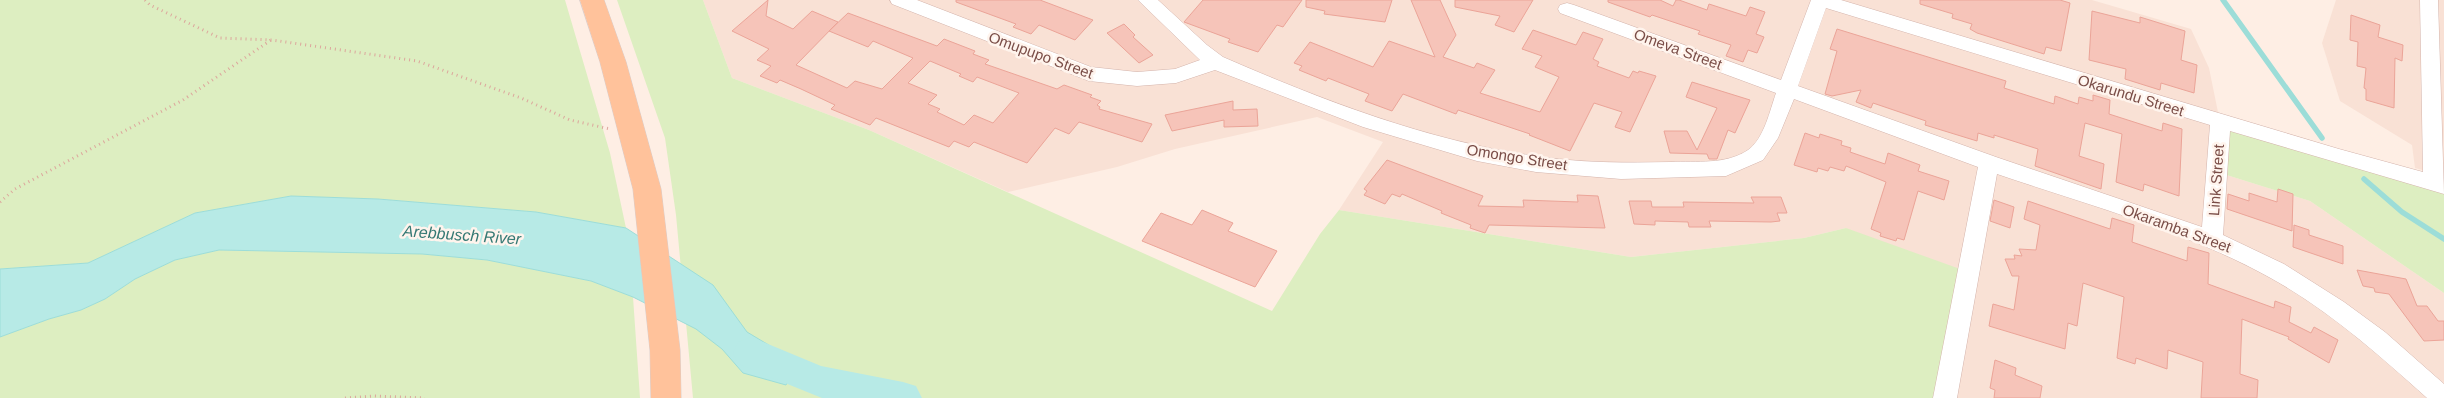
<svg xmlns="http://www.w3.org/2000/svg" width="2444" height="398" font-family="Helvetica,sans-serif">
	<rect width="100%" height="100%" fill="#feeee4"/>
	<g fill="#f9e1d5">
		<polygon points="703,0 2092,0 2191,29 2209,68 2220,122 2217,172 2310,201 2444,293 2444,398 1950,398 1846,228 1804,238 1631,257 1339,210 1383,142 1317,117 1175,149 1117,167 1008,192 869,130 732,78"/>
		<polygon points="2336,0 2444,0 2444,176 2415,168 2412,145 2340,101 2322,43"/>
	</g>
	<g fill="#ddeec1">
		<polygon points="0,0 565,0 610,153 626,228 536,212 379,199 291,196 195,213 88,263 0,269"/>
		<polygon points="617,0 703,0 732,78 869,130 1272,311 1320,234 1339,210 1631,257 1804,238 1846,228 1974,274 1948,398 693,398 676,215 665,138"/>
		<polygon points="2220,122 2444,186 2444,293 2310,201 2217,172"/>
		<polygon points="219,250 422,254 487,260 591,281 633,297 640,398 0,398 0,337 49,319 81,310 105,299 135,279 175,260"/>
	</g>
	<polygon fill="#b7eae6" stroke="#9cddd8" points="291,196 378,199 536,212 626,228 713,285 747,332 797,362 786,385 743,373 722,349 696,329 633,297 591,281 487,260 422,254 219,250 175,260 135,279 105,299 81,310 49,319 0,337 0,269 88,263 195,213"/>
	<g fill="none" stroke-linecap="round" stroke-linejoin="round">
		<g stroke="#9cddd8" stroke-width="5.5">
			<polyline points="2223,0 2322,138"/>
			<polyline points="2364,179 2402,212 2444,239"/>
		</g>
		<polygon fill="#b7eae6" fill-rule="evenodd" points="751,337 821,366 903,382 916,386 922,398 822,398 738,364 733,353 738,342"/>
	</g>
	<g fill="#f6c4b9" stroke="#eba498" fill-rule="evenodd">
		<path d="M768,0L766,16L793,29L812,11L838,22L796,65L847,88L855,81L882,89L913,58L873,41L868,47L829,31L848,13L937,46L944,39L975,51L973,54L989,60L985,64L1057,89L1064,85L1092,95L1090,97L1101,101L1097,105L1100,107L1099,109L1152,124L1142,142L1079,122L1069,134L1055,128L1027,163L974,142L969,147L954,141L949,147L876,118L870,125L831,109L835,105L801,89L780,80L777,83L760,76L771,66L757,60L769,49L732,31ZM930,61L961,74L959,76L973,82L977,77L1019,93L993,123L974,115L964,125L937,112L940,109L928,104L937,95L908,83Z"/>
		<polygon points="956,0 1040,0 1093,20 1075,40 1039,25 1031,34 1013,27 1016,24 956,2"/>
		<polygon points="1203,0 1302,0 1283,27 1277,25 1258,52 1228,42 1230,39 1184,22"/>
		<polygon points="1306,0 1392,0 1385,22 1324,14 1325,11 1306,7"/>
		<polygon points="1411,0 1440,0 1456,35 1443,57 1474,68 1477,63 1495,70 1480,93 1540,112 1559,77 1535,67 1542,56 1522,49 1533,30 1576,45 1583,32 1603,39 1593,59 1599,62 1597,66 1629,78 1633,71 1638,73 1639,71 1656,76 1630,132 1615,127 1622,112 1594,103 1570,151 1529,135 1530,134 1458,110 1456,114 1403,94 1392,111 1365,101 1369,94 1328,78 1326,81 1299,70 1302,66 1294,63 1310,42 1373,67 1389,41 1435,57"/>
		<polygon points="1455,0 1533,0 1514,32 1495,25 1500,16 1455,7"/>
		<polygon points="1608,0 1660,0 1673,6 1676,0 1679,0 1707,10 1709,4 1746,16 1750,7 1765,12 1756,34 1764,37 1757,53 1748,50 1743,62 1726,56 1731,45 1698,34 1700,31 1652,15 1650,17 1608,2"/>
		<polygon points="1920,0 2060,0 2070,3 2061,51 2046,47 2044,54 1977,33 1970,29 1972,24 1952,18 1953,14 1920,4"/>
		<polygon points="2092,11 2140,23 2140,17 2185,31 2181,60 2197,65 2194,93 2161,83 2160,90 2125,79 2126,69 2089,60"/>
		<polygon points="2351,15 2380,25 2378,37 2403,45 2402,61 2395,58 2394,108 2366,100 2366,89 2364,88 2366,68 2357,66 2358,42 2350,40"/>
		<polygon points="1124,24 1135,35 1133,37 1153,55 1139,63 1107,33"/>
		<polygon points="1837,29 2006,81 2004,88 2054,104 2055,96 2078,104 2079,97 2093,101 2093,95 2110,100 2109,114 2162,131 2163,123 2182,129 2179,196 2144,184 2143,191 2116,182 2122,134 2085,123 2079,156 2104,164 2101,189 2035,166 2038,149 1994,135 1994,138 1978,133 1977,141 1925,125 1926,121 1873,103 1871,108 1856,102 1861,90 1832,96 1825,94 1837,51 1830,49"/>
		<polygon points="1692,82 1750,100 1735,133 1728,130 1717,159 1709,159 1707,154 1670,153 1664,131 1687,131 1697,150 1717,108 1686,97"/>
		<polygon points="1233,101 1233,110 1257,109 1258,126 1224,127 1224,120 1172,131 1165,115"/>
		<polygon points="1805,133 1819,138 1820,134 1842,141 1841,145 1851,148 1850,152 1885,164 1888,153 1920,165 1918,171 1949,181 1944,200 1918,191 1904,240 1897,238 1896,241 1880,236 1881,233 1871,229 1886,182 1846,166 1844,171 1830,167 1828,171 1818,168 1817,172 1794,165"/>
		<polygon points="1387,160 1483,196 1478,206 1524,207 1523,200 1578,202 1577,195 1598,196 1605,228 1489,225 1485,233 1470,228 1471,225 1441,213 1442,211 1402,194 1400,197 1392,194 1385,204 1364,195 1367,191 1364,189"/>
		<polygon points="2278,189 2293,194 2292,231 2227,209 2228,194 2249,201 2249,193 2277,202"/>
		<polygon points="1751,197 1781,197 1787,213 1777,213 1780,221 1771,222 1709,221 1711,227 1689,227 1688,222 1655,221 1655,225 1634,224 1629,201 1651,201 1652,207 1684,207 1683,202 1754,203"/>
		<polygon points="1994,200 2014,207 2010,228 1990,221"/>
		<polygon points="2028,201 2110,229 2112,218 2134,225 2132,242 2187,261 2188,247 2209,253 2208,284 2274,308 2275,301 2291,307 2289,322 2311,333 2314,327 2338,340 2329,363 2288,339 2289,337 2242,319 2240,374 2258,380 2257,398 2201,398 2203,362 2168,350 2167,369 2136,358 2135,364 2117,358 2124,297 2083,283 2077,326 2068,323 2065,349 1989,326 1993,304 2014,310 2019,276 2012,276 2005,259 2015,259 2014,255 2022,256 2019,249 2036,250 2040,225 2024,219"/>
		<polygon points="1202,210 1233,223 1228,231 1277,251 1255,287 1142,241 1161,213 1192,225"/>
		<polygon points="2294,225 2309,230 2309,235 2343,246 2343,264 2293,247"/>
		<polygon points="2357,270 2406,279 2417,306 2427,306 2438,321 2444,321 2444,340 2424,341 2389,294 2375,292 2374,288 2363,286"/>
		<polygon points="1995,360 2016,368 2015,375 2042,386 2040,398 1994,398 1995,390 1990,388"/>
	</g>
	<g fill="none" stroke-linecap="round" stroke-linejoin="round">
		<g stroke="#d4b4ac" stroke-width="1">
			<path id="minor" d="M890,0H917L1091,67L1137,72L1175,69L1200,60L1138,0H1158L1207,45L1223,57C1322,100 1428,141 1535,156C1580,163 1626,163 1671,162C1696,161 1726,165 1748,150C1764,139 1770,110 1776,93L1560,13L1558,9L1560,5L1567,3L1574,5L1781,80L1811,0H1841L2339,149L2423,172L2420,0H2438L2444,194L2230,131L2223,235L2284,264L2344,302L2385,332L2444,384V398H2427C2377,353 2326,308 2267,276C2183,230 2088,205 1997,174L1957,398H1933L1978,167L1794,99L1778,138L1763,160L1726,176L1621,179L1536,172L1477,161L1363,127L1215,70L1176,83L1137,86L1089,81L892,4ZM1826,8L2210,125L2202,227L1996,157L1798,86Z"/>
		</g>
		<g stroke="#dacdcb" stroke-width="1">
			<polygon id="major" points="580,0 604,0 626,62 661,189 680,350 681,398 651,398 650,350 633,189 600,62"/>
		</g>
		<g stroke="#dca69c" stroke-width="3" stroke-dasharray="1 4" stroke-linecap="butt">
			<polyline points="145,0 150,5 220,38 272,40 417,61 521,98 570,120 610,129"/>
			<polyline points="0,202 15,189 183,100 271,40"/>
			<polyline points="345,398 374,396 425,398"/>
		</g>
		<use href="#minor" fill="#fff" fill-rule="evenodd"/>
		<use href="#major" fill="#ffc29b" fill-rule="evenodd"/>
	</g>
	<g text-anchor="middle" dominant-baseline="central" stroke-width="5" stroke-linejoin="round" paint-order="stroke">
		<g font-size="15" fill="#7a4d47" stroke="#fff4ed">
			<text transform="translate(1678 49) rotate(20)">Omeva Street</text>
			<text transform="translate(1041 55) rotate(20)">Omupupo Street</text>
			<text transform="translate(2131 95) rotate(17)">Okarundu Street</text>
			<text transform="translate(1517 157) rotate(9)">Omongo Street</text>
			<text transform="translate(2216 180) rotate(-86)">Link Street</text>
			<text transform="translate(2177 228) rotate(20)">Okaramba Street</text>
		</g>
		<g font-size="16" font-style="italic" fill="#367974" stroke="#fff4ed">
			<text transform="translate(462 235) rotate(4)">Arebbusch River</text>
		</g>
	</g>
</svg>
